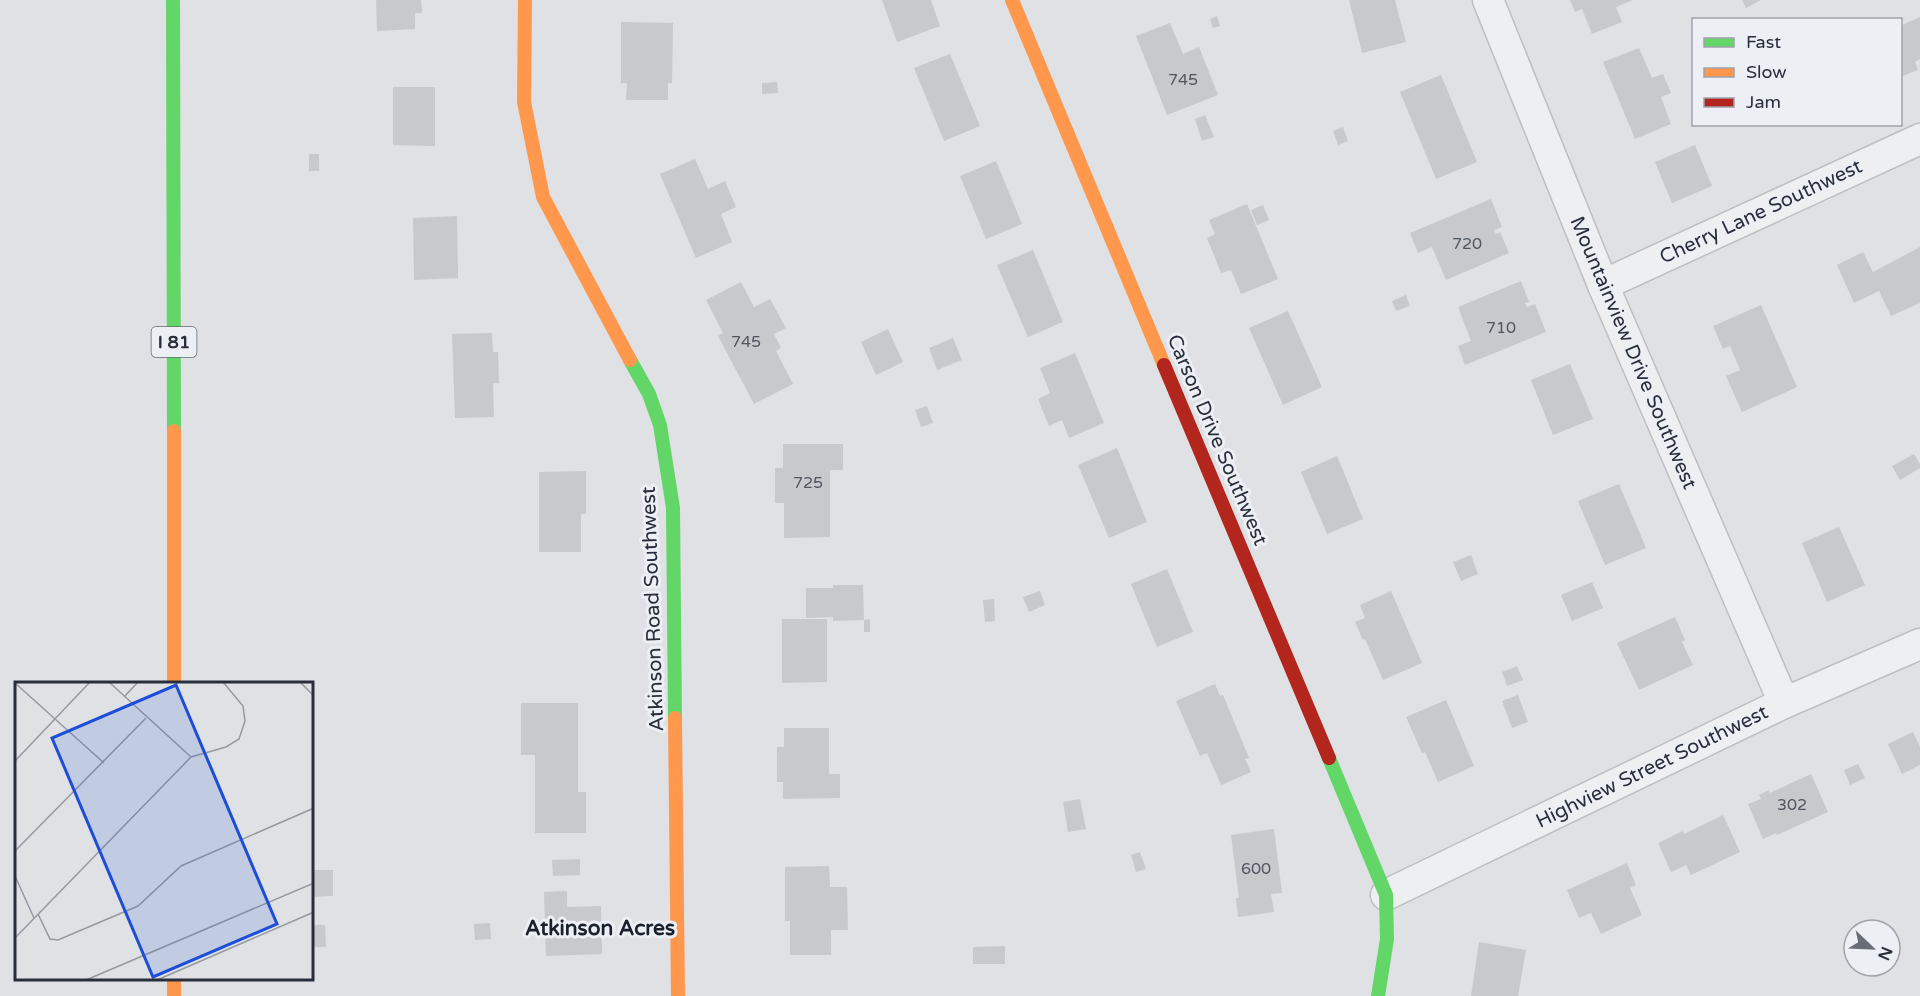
<svg xmlns="http://www.w3.org/2000/svg" width="1920" height="996" font-family="'Varela Round',sans-serif">
	<rect width="100%" height="100%" fill="#dfe1e4"/>
	<g fill="#c7c9cc">
		<polygon points="376,0 421,0 422,13 415,13 415,29 377,31"/>
		<polygon points="882,0 931,0 940,26 897,42"/>
		<polygon points="1349,0 1395,0 1406,42 1362,53"/>
		<polygon points="1570,0 1633,0 1616,7 1622,22 1592,34 1582,9 1575,12"/>
		<polygon points="1742,0 1761,0 1746,8"/>
		<polygon points="1217,16 1220,26 1213,28 1210,19"/>
		<polygon points="1920,17 1920,59 1915,62 1918,70 1900,77 1900,26"/>
		<polygon points="621,22 673,23 672,83 668,83 668,100 626,100 627,83 621,83"/>
		<polygon points="1170,23 1183,54 1199,47 1218,95 1167,115 1136,36"/>
		<polygon points="1639,48 1652,78 1663,74 1671,93 1661,97 1671,124 1635,139 1603,62"/>
		<polygon points="950,54 980,126 944,141 914,68"/>
		<polygon points="1441,75 1477,162 1436,179 1400,92"/>
		<polygon points="777,82 778,93 762,94 762,83"/>
		<polygon points="393,87 435,87 435,146 393,145"/>
		<polygon points="1205,115 1214,137 1202,141 1195,119"/>
		<polygon points="1343,127 1348,141 1338,145 1333,131"/>
		<polygon points="1695,145 1712,186 1672,203 1655,162"/>
		<rect x="309" y="154" width="10" height="17"/>
		<polygon points="695,159 708,189 725,181 736,207 721,214 732,242 696,258 660,174"/>
		<polygon points="996,161 1022,224 986,239 960,176"/>
		<polygon points="1491,199 1502,227 1494,230 1496,234 1500,232 1509,253 1446,280 1432,247 1418,253 1410,233"/>
		<polygon points="1247,204 1278,279 1241,294 1231,270 1221,273 1207,238 1215,234 1209,220"/>
		<polygon points="1263,205 1269,220 1257,225 1251,210"/>
		<polygon points="457,216 458,278 414,280 413,218"/>
		<polygon points="1920,247 1920,303 1891,316 1879,291 1854,303 1837,265 1863,252 1873,272"/>
		<polygon points="1033,250 1063,322 1028,337 997,265"/>
		<polygon points="1521,281 1529,302 1525,303 1527,307 1535,304 1546,332 1465,365 1458,346 1471,341 1458,307"/>
		<polygon points="741,282 754,307 770,299 786,328 774,334 781,348 776,351 793,384 754,404 718,336 723,333 706,300"/>
		<polygon points="1406,295 1410,306 1396,311 1392,301"/>
		<polygon points="1761,305 1797,387 1742,412 1726,376 1740,370 1730,346 1723,349 1713,326"/>
		<polygon points="1288,311 1322,387 1283,405 1249,328"/>
		<polygon points="888,329 903,362 876,375 861,342"/>
		<polygon points="492,333 493,352 498,352 499,383 493,383 494,417 455,418 452,334"/>
		<polygon points="953,338 962,360 937,370 929,348"/>
		<polygon points="1075,353 1104,423 1069,438 1062,420 1049,426 1038,399 1050,393 1040,368"/>
		<polygon points="1570,364 1593,419 1553,435 1531,380"/>
		<polygon points="927,406 933,423 921,427 915,410"/>
		<polygon points="783,444 843,444 843,470 830,470 830,537 784,538 784,503 775,503 775,468 783,468"/>
		<polygon points="1117,448 1147,522 1109,538 1078,465"/>
		<polygon points="1914,454 1920,464 1920,468 1900,480 1892,466"/>
		<polygon points="1337,456 1363,519 1327,534 1301,472"/>
		<polygon points="586,471 586,514 581,514 581,552 539,552 539,472"/>
		<polygon points="1619,484 1646,548 1605,565 1578,501"/>
		<polygon points="1839,527 1865,585 1827,602 1802,543"/>
		<polygon points="1471,555 1478,574 1461,581 1453,562"/>
		<polygon points="1167,569 1193,632 1157,647 1131,584"/>
		<polygon points="1592,582 1603,608 1572,621 1561,595"/>
		<polygon points="833,585 863,585 864,620 833,621 833,617 806,618 806,588 833,588"/>
		<polygon points="1040,591 1045,605 1029,612 1023,597"/>
		<polygon points="1391,591 1422,663 1383,680 1365,639 1363,640 1355,622 1365,618 1360,605"/>
		<polygon points="994,599 995,621 985,622 983,600"/>
		<polygon points="1675,617 1685,640 1682,642 1693,665 1639,690 1617,643"/>
		<polygon points="782,619 827,619 827,682 782,683"/>
		<polygon points="870,619 870,632 864,632 864,620"/>
		<polygon points="1517,666 1523,680 1507,686 1502,672"/>
		<polygon points="1215,684 1220,696 1223,695 1249,758 1245,759 1251,772 1221,785 1207,753 1200,756 1176,701"/>
		<polygon points="1518,695 1528,722 1512,728 1502,701"/>
		<polygon points="1446,700 1474,766 1438,782 1425,752 1422,753 1406,717"/>
		<polygon points="521,703 578,703 578,792 586,792 586,833 535,833 535,755 521,755"/>
		<polygon points="784,728 829,728 829,774 840,774 840,798 783,799 783,782 777,782 777,747 784,747"/>
		<polygon points="1913,732 1920,747 1920,765 1902,774 1888,744"/>
		<polygon points="1858,764 1865,778 1850,785 1844,770"/>
		<polygon points="1811,774 1828,812 1777,835 1776,833 1763,839 1748,804 1761,799 1759,795 1769,790 1770,793"/>
		<polygon points="1080,799 1086,829 1068,832 1063,802"/>
		<polygon points="1723,815 1740,852 1691,875 1686,865 1671,872 1658,843 1683,831 1684,834"/>
		<polygon points="1274,829 1282,893 1271,894 1274,912 1238,917 1236,898 1239,898 1231,835"/>
		<polygon points="1140,852 1146,869 1136,872 1131,855"/>
		<polygon points="580,859 580,875 553,876 552,860"/>
		<polygon points="1627,863 1636,885 1630,888 1642,915 1601,934 1591,913 1579,918 1567,890"/>
		<polygon points="829,866 830,887 847,887 848,930 831,930 831,955 790,955 790,921 785,921 785,867"/>
		<polygon points="312,870 333,870 333,896 312,897"/>
		<polygon points="567,891 567,907 601,906 602,954 546,956 544,892"/>
		<polygon points="490,923 491,939 475,940 474,924"/>
		<polygon points="313,925 325,925 326,947 314,947"/>
		<polygon points="1479,942 1526,950 1518,996 1471,996"/>
		<polygon points="1005,946 1005,964 973,964 973,947"/>
	</g>
	<g fill="none" stroke-linecap="round" stroke-linejoin="round">
		<g stroke="#bdbfc2" stroke-width="33">
			<g id="street">
				<polyline points="1488,0 1603,285 1784,703"/>
				<polyline points="1603,285 1920,139"/>
				<polyline points="1386,895 1784,703 1920,644"/>
			</g>
		</g>
		<use href="#street" stroke="#eeeff0" stroke-width="30"/>
		<g stroke="#63d668" stroke-width="14">
			<polyline points="173,0 174,431"/>
			<polyline points="630,360 649,394 660,425 673,508 675,718"/>
			<polyline points="1329,758 1386,895 1387,939 1378,996"/>
		</g>
		<g stroke="#ff974d" stroke-width="14">
			<polyline points="525,0 524,102 543,197 630,360"/>
			<polyline points="1012,0 1164,365"/>
			<polyline points="174,431 174,684"/>
			<polyline points="675,718 678,996"/>
			<polyline points="174,980 174,996"/>
		</g>
		<polyline stroke="#b3261e" stroke-width="14" points="1164,365 1329,758"/>
	</g>
	<g text-anchor="middle" dominant-baseline="central" stroke-width="6" stroke-linejoin="round" paint-order="stroke">
		<g font-size="16" fill="#505660">
			<text x="1183" y="80">745</text>
			<text x="1467" y="244">720</text>
			<text x="1501" y="328">710</text>
			<text x="746" y="342">745</text>
			<text x="808" y="483">725</text>
			<text x="1792" y="805">302</text>
			<text x="1256" y="869">600</text>
		</g>
		<rect fill="#eceff4" stroke="#636872" stroke-width="1.5" x="151.5" y="327" width="45" height="30" rx="4.5"/>
		<g font-size="18" font-weight="bold" fill="#282e3b">
			<text x="174" y="342">I 81</text>
		</g>
		<g font-size="20" fill="#282e3b" stroke="#eceff4">
			<text transform="translate(1761 212) rotate(-25)">Cherry Lane Southwest</text>
			<text transform="translate(1633 353) rotate(67)">Mountainview Drive Southwest</text>
			<text transform="translate(1217 440) rotate(67)">Carson Drive Southwest</text>
			<text transform="translate(653 609) rotate(-92)">Atkinson Road Southwest</text>
			<text transform="translate(1652 767) rotate(-26)">Highview Street Southwest</text>
		</g>
		<g font-size="21" font-weight="bold" fill="#1a202c" stroke="#eceff4">
			<text x="600" y="928">Atkinson Acres</text>
		</g>
	</g>
	<g transform="translate(15 682)">
		<rect width="298" height="298" fill="#dfe1e4"/>
		<path fill="none" stroke="#9699a0" stroke-width="1.5" d="M94,0L176,75M285,0L299,14M0,1L89,81M109,15L123,0M0,79L75,0M0,169L131,36M0,194L19,236M23,232L35,257L43,258L123,224L166,184L299,126M0,256L176,75L211,65L224,57L230,39L228,24L208,0M71,298L299,201M142,298L299,230"/>
		<path fill="#1d4ed8" fill-opacity="0.15" stroke="#1d4ed8" stroke-width="3" d="M161,3L262,242L138,295L37,56Z"/>
		<rect width="298" height="298" fill="none" stroke="#282e3b" stroke-width="3"/>
	</g>
	<rect x="1692" y="18" width="210" height="108" fill="#eceff4" stroke="#9ea2aa" stroke-width="1.5"/>
	<rect x="1704" y="38" width="30" height="9" fill="#63d668" stroke="#9ea2aa" stroke-width="1.5"/>
	<text x="1746" y="48" font-size="18" fill="#282e3b">Fast</text>
	<rect x="1704" y="68" width="30" height="9" fill="#ff974d" stroke="#9ea2aa" stroke-width="1.5"/>
	<text x="1746" y="78" font-size="18" fill="#282e3b">Slow</text>
	<rect x="1704" y="98" width="30" height="9" fill="#b3261e" stroke="#9ea2aa" stroke-width="1.5"/>
	<text x="1746" y="108" font-size="18" fill="#282e3b">Jam</text>
	<g transform="translate(1872 948) rotate(113)"><circle r="28" fill="#eceff4" stroke="#9ea2aa" stroke-width="1.5"/>
	<path d="M0-4.5L10 22L0 15L-10 22Z" fill="#686d76"/>
	<text y="-9" font-size="16" font-weight="bold" text-anchor="middle" fill="#282e3b">N</text>
	</g>
</svg>
